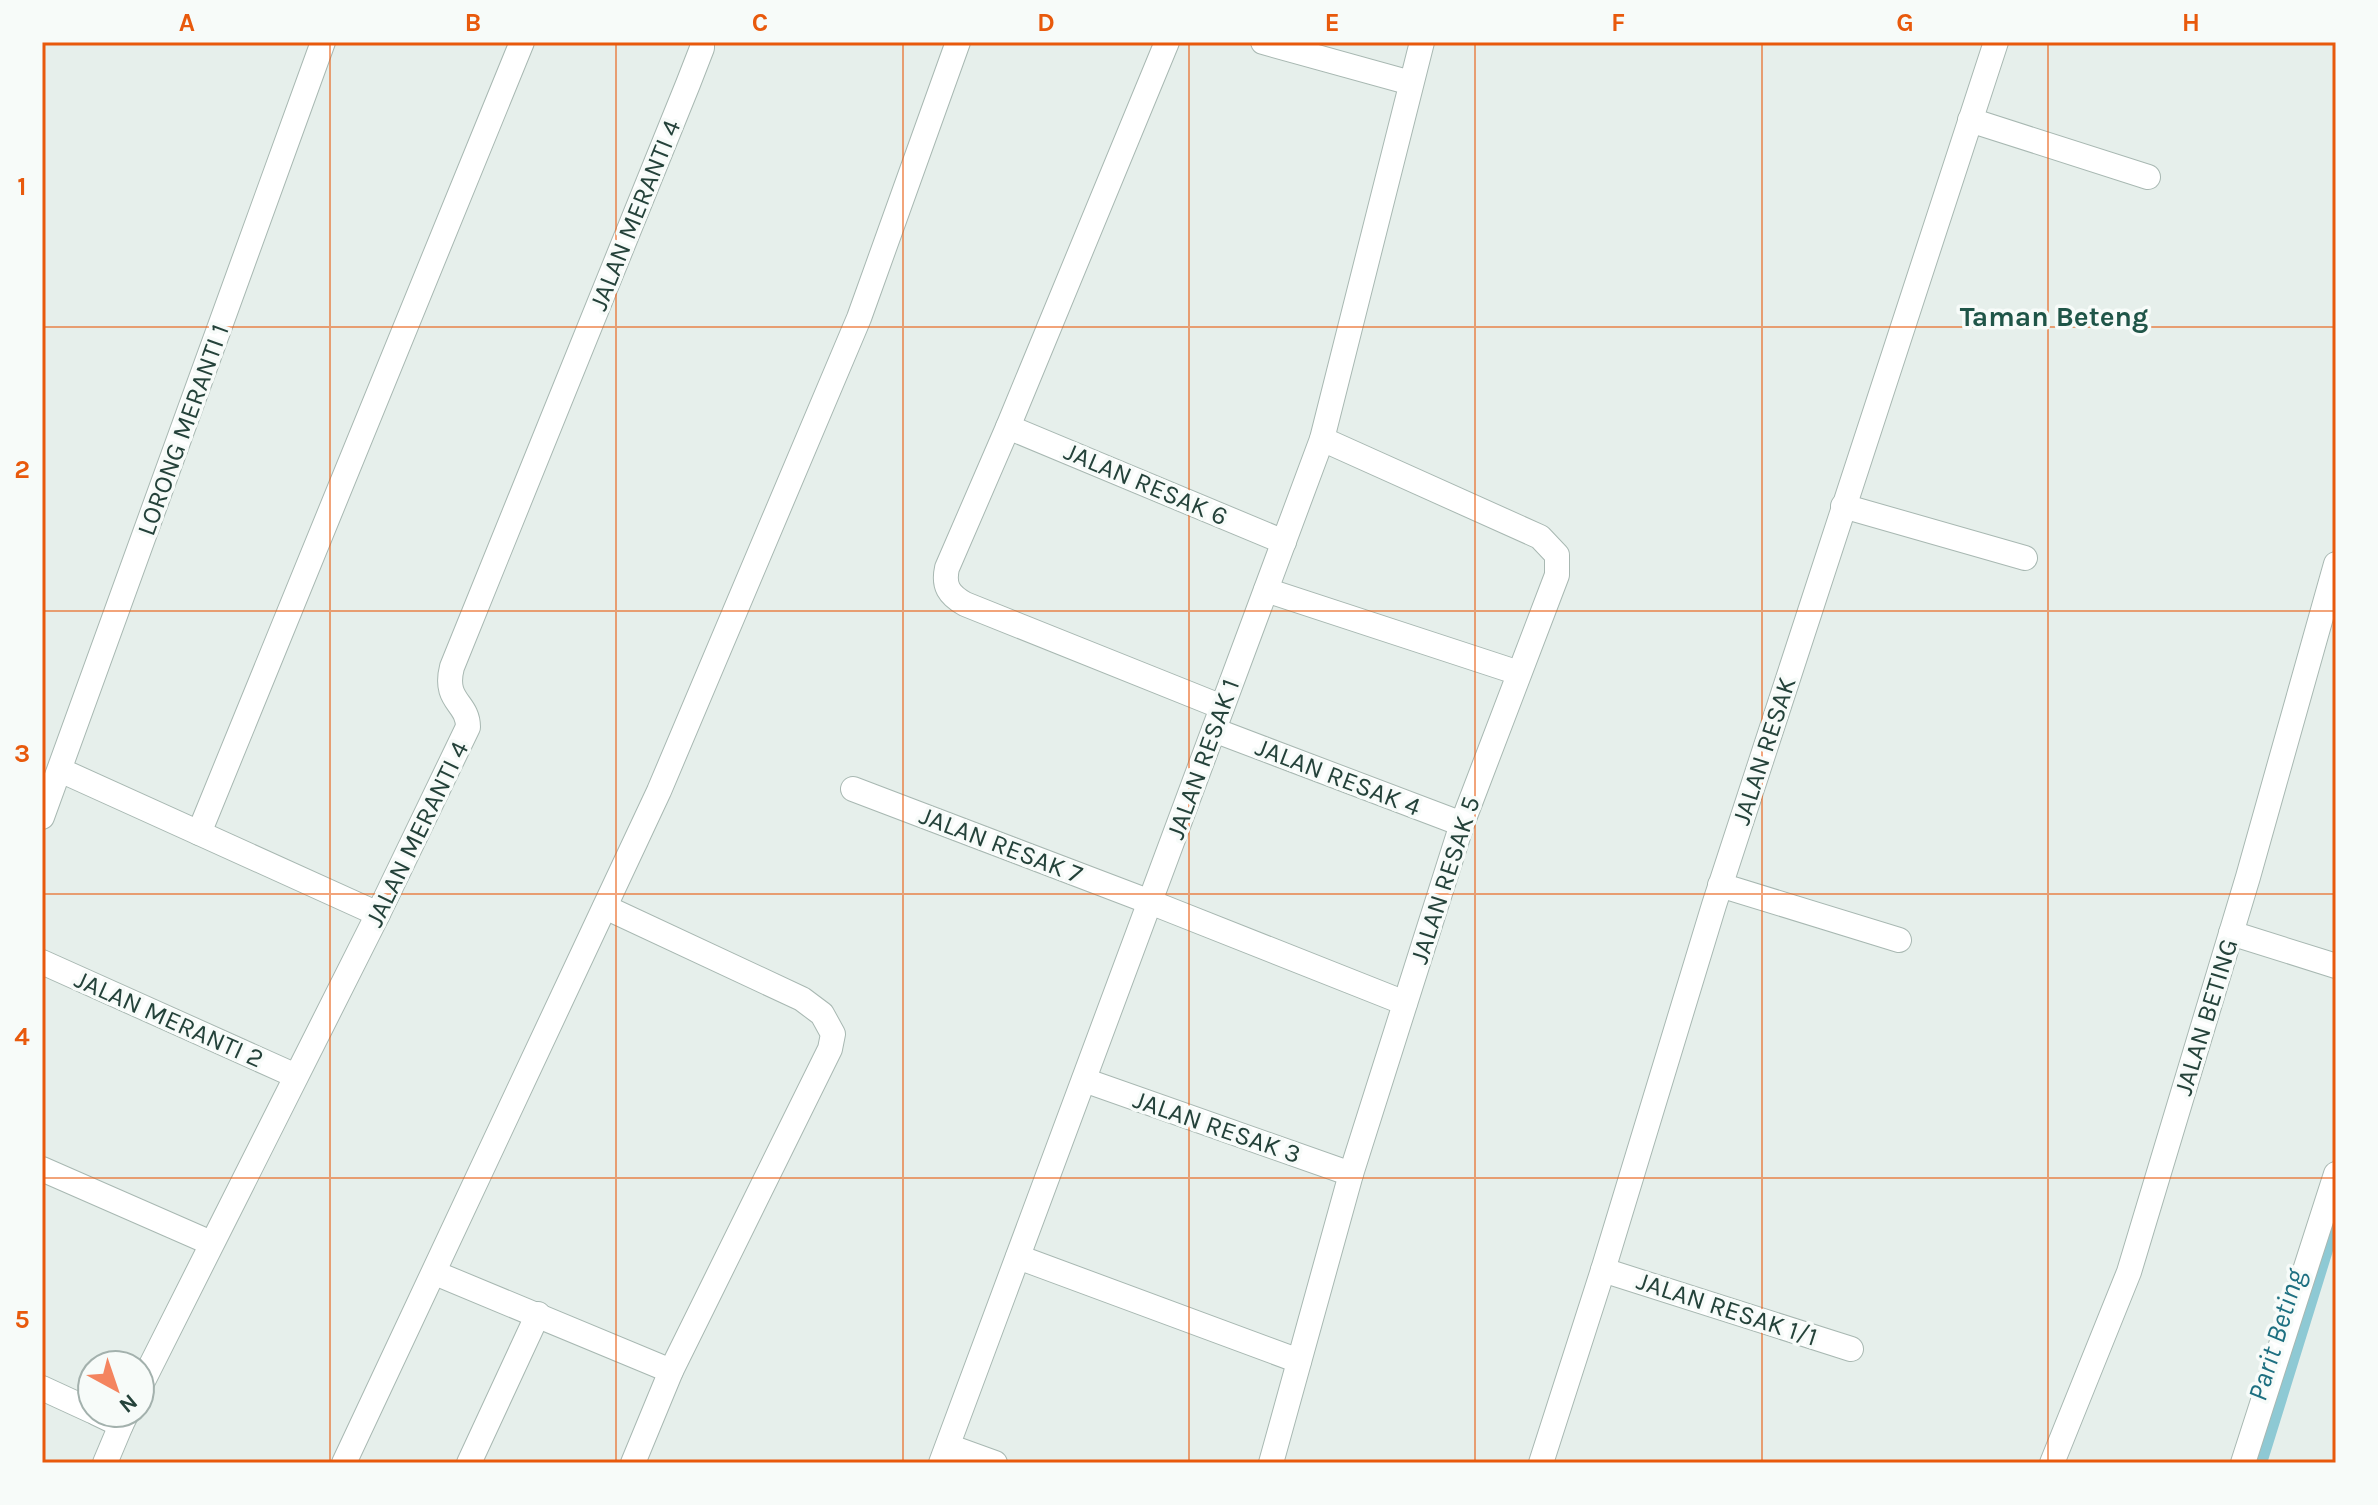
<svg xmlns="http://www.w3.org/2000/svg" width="2378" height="1505" font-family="Karla,sans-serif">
	<rect width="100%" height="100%" fill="#e6efeb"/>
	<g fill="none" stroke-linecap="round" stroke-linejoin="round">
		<polyline stroke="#8ec9d4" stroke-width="12" points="2261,1463 2336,1221"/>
		<g stroke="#a8b8b2" stroke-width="26">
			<g id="lane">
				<path d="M1167,42L1008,427L947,568C943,586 949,595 965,604L1222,707"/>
				<polyline points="1263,42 1411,83"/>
				<polyline points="1266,590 1519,673"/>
				<polyline points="60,770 378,914"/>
				<polyline points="199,833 522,42"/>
				<polyline points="1150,902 1405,1003"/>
				<polyline points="2231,933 2336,966"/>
				<polyline points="42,1169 211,1243"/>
				<polyline points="1018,1257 1299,1361"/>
				<polyline points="105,1463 121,1425"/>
				<polyline points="469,1463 538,1314"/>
				<polyline points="2243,1463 2336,1174"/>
			</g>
		</g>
		<g stroke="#a8b8b2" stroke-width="26">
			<g id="street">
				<polyline points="1970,120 2148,177"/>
				<polyline points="1008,427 1284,542"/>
				<polyline points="1843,506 2025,558"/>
				<polyline points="1214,730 1462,824"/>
				<polyline points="853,789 1150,902"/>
				<polyline points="42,817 323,42"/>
				<polyline points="1720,885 1899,940"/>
				<polyline points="605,907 802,999 822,1014 833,1034 830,1049 671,1371 633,1463"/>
				<polyline points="42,962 296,1076"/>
				<polyline points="1084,1080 1351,1174"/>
				<polyline points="1603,1270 1851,1349"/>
				<polyline points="435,1273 671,1371"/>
				<path d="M140,1387L378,914L468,727C468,702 443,702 452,667L688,84L702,48V42"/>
				<polyline points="42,1388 92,1411"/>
				<polyline points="96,1413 121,1425 127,1413"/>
				<polyline points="948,1446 995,1463"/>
				<polyline points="344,1463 659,791 859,318 958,42"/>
				<polyline points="941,1463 1322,439 1422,42"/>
				<polyline points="1271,1463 1351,1174 1462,824 1557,575 1557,555 1540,537 1322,439"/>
				<polyline points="1541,1463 1603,1270 1714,905 1996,42"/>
				<polyline points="2052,1463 2129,1272 2248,877 2336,564"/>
			</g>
		</g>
		<use href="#lane" stroke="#fff" stroke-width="24"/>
		<use href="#street" stroke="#fff" stroke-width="24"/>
	</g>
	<path fill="none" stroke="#e8590c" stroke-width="2" stroke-opacity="0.55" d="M330,42V1463M616,42V1463M903,42V1463M1189,42V1463M1475,42V1463M1762,42V1463M2048,42V1463M42,327H2336M42,611H2336M42,894H2336M42,1178H2336"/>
	<g text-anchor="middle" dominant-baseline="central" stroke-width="7" stroke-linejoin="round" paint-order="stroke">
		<g font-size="26" fill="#24423a" stroke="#f7fbf9">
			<text transform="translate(635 215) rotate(-68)">JALAN MERANTI 4</text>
			<text transform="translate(183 430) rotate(-70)">LORONG MERANTI 1</text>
			<text transform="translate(1146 484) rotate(23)">JALAN RESAK 6</text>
			<text transform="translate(1764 751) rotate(-72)">JALAN RESAK</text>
			<text transform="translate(1203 759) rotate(-70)">JALAN RESAK 1</text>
			<text transform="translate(1338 777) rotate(21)">JALAN RESAK 4</text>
			<text transform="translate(417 834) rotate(-64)">JALAN MERANTI 4</text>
			<text transform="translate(1001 845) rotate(21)">JALAN RESAK 7</text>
			<text transform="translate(1445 880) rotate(-72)">JALAN RESAK 5</text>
			<text transform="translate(2206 1017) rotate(-73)">JALAN BETING</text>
			<text transform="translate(169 1019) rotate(24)">JALAN MERANTI 2</text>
			<text transform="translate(1217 1127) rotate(19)">JALAN RESAK 3</text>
			<text transform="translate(1727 1309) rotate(18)">JALAN RESAK 1/1</text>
		</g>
		<g font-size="28" font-weight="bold" fill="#1f5548" stroke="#f7fbf9">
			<text x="2054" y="316">Taman Beteng</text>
		</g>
		<g font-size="28" font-style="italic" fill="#1c6f80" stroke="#f7fbf9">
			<text transform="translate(2276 1335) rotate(-73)">Parit Beting</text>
		</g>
	</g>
	<rect width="2378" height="1505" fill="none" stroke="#f7fbf9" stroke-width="88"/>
	<g transform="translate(116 1389) rotate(140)"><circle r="38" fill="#f7fbf9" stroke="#a3b1ad" stroke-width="2"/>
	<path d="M0-6L14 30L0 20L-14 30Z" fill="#f4845f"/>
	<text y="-12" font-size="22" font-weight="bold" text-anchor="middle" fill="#24423a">N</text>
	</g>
	<rect x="44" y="44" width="2290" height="1417" fill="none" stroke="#e8590c" stroke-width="3"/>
	<g font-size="26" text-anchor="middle" font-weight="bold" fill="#e8590c">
		<text x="187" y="31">A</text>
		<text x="473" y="31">B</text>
		<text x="760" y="31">C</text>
		<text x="1046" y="31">D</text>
		<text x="1332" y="31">E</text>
		<text x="1618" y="31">F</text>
		<text x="1905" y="31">G</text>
		<text x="2191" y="31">H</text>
		<text x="22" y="195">1</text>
		<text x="22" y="478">2</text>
		<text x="22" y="762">3</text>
		<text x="22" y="1045">4</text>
		<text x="22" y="1328">5</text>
	</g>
</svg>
